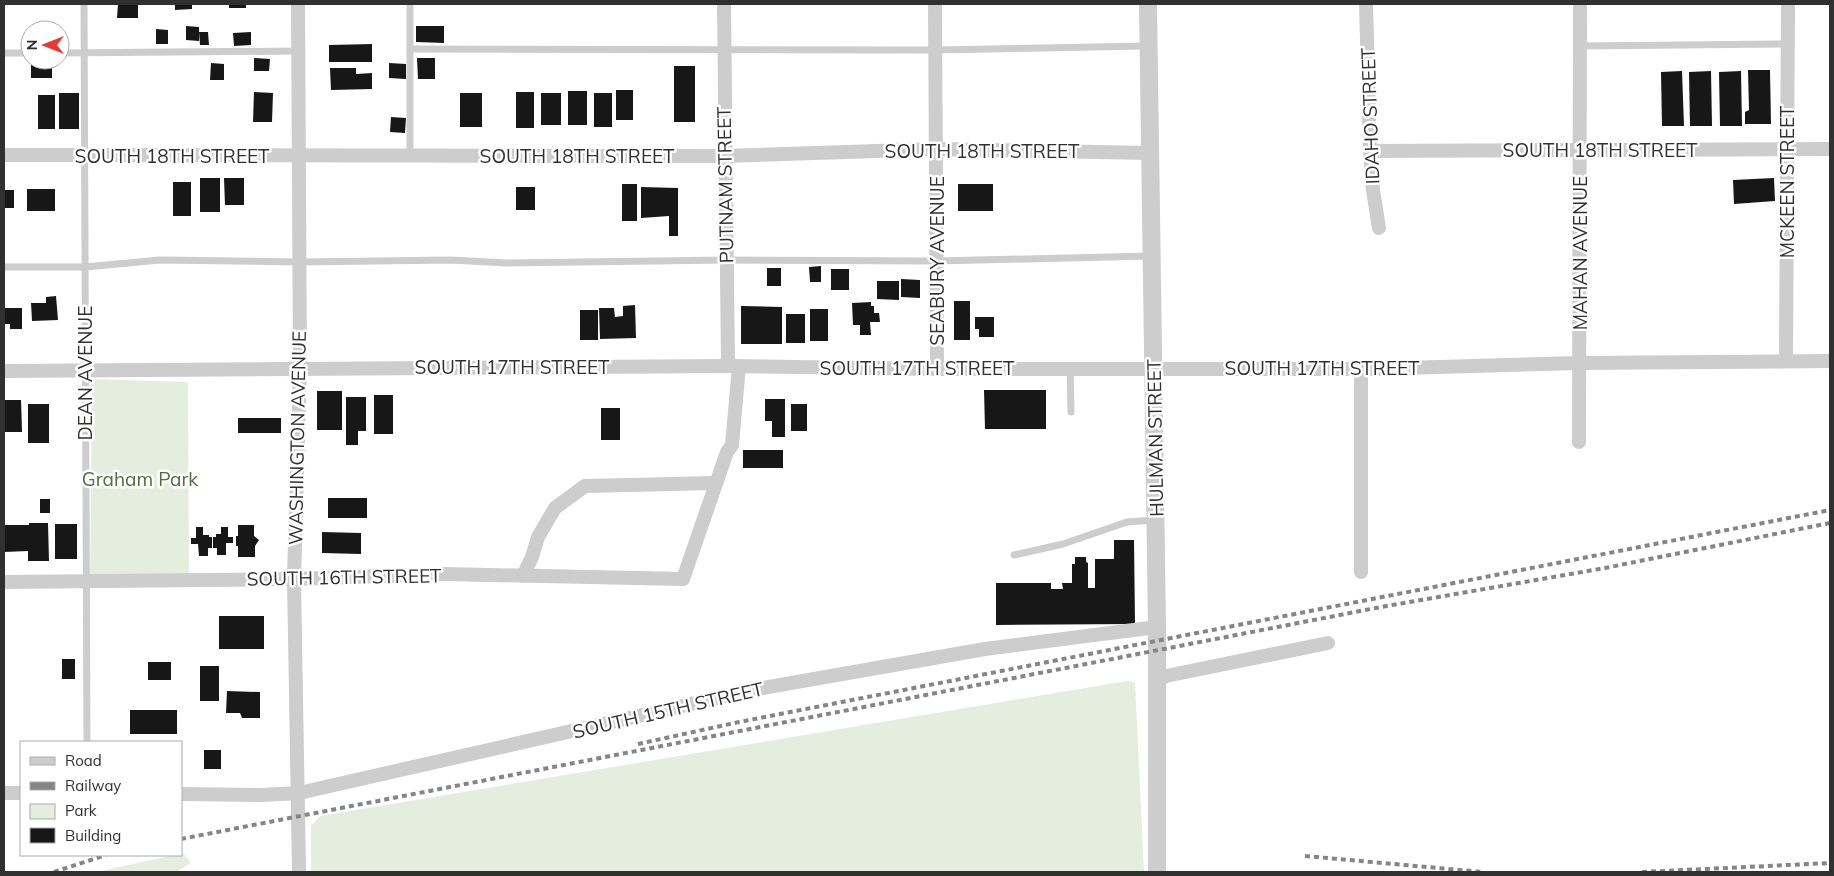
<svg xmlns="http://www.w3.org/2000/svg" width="1834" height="876" font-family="Mulish,sans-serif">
	<rect width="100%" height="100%" fill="#fff"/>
	<g fill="#e5eddf">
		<polygon points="92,379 188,382 189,577 90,578"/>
		<polygon points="1127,681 1135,682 1144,872 311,872 311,826 320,816"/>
		<polygon points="181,853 183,853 191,863 176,872 97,872 174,855 181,855"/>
	</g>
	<g fill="#171717">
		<polygon points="118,4 138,4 138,18 117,18"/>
		<polygon points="175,4 192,4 192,9 175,10"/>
		<rect x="229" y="4" width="17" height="4"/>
		<polygon points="186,26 199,27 199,41 186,40"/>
		<polygon points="416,26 444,26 444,43 416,42"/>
		<polygon points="156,29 168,30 168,44 156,44"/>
		<polygon points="199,32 208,32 209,45 200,45"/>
		<polygon points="251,32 251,45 234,46 233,33"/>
		<polygon points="372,44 372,62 329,62 329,45"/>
		<polygon points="254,58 270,59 269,71 254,71"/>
		<polygon points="417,58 435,58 435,79 418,79"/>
		<rect x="31" y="61" width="21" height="17"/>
		<polygon points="211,63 224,64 224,80 210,80"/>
		<polygon points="389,63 406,64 406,79 389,78"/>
		<rect x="674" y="66" width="21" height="56"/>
		<polygon points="330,68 356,68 356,74 372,73 372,89 331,90"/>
		<polygon points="1748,70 1770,70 1771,124 1745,124 1745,112 1749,110"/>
		<polygon points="1682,71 1684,126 1662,126 1661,72"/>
		<polygon points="1711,71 1712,126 1690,126 1689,72"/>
		<polygon points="1741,71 1742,126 1720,126 1719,72"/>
		<rect x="616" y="90" width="17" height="30"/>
		<rect x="568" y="91" width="19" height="34"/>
		<polygon points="254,92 273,93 272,122 253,122"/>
		<rect x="516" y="92" width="18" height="36"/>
		<rect x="59" y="93" width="20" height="36"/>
		<rect x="460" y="93" width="22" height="34"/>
		<rect x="541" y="93" width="20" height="32"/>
		<rect x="594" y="93" width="18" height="34"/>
		<rect x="38" y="95" width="17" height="34"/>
		<polygon points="391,117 406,118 405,133 390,132"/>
		<rect x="200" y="178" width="20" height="34"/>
		<polygon points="224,178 244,178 244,205 225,205"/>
		<polygon points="1774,178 1775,201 1734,204 1733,180"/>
		<rect x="173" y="182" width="18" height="34"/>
		<rect x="622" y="184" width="15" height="37"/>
		<rect x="958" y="184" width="35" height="27"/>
		<rect x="516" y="187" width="19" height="23"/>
		<polygon points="641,187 678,188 678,236 669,236 669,216 641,218"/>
		<rect x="27" y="189" width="28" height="22"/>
		<rect x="4" y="190" width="10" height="18"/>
		<polygon points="821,266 821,282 810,282 809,267"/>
		<rect x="767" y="268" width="14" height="18"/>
		<rect x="831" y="269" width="18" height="21"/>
		<polygon points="901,279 920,280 920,298 901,297"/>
		<polygon points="877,281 899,281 899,300 877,299"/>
		<polygon points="56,296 58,320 32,321 31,303 46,303 46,297"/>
		<rect x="954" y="301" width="16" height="39"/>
		<polygon points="871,302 871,306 874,306 874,313 879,313 880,322 870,322 871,335 860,335 860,325 853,325 852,303"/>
		<polygon points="635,305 636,338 600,339 599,308 614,308 615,317 623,316 623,306"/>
		<polygon points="741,306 782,307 782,344 741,344"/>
		<polygon points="4,308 22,308 22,329 10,329 10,324 4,324"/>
		<rect x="810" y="309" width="18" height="32"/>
		<rect x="580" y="310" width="18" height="30"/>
		<rect x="786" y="314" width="19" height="29"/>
		<polygon points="975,317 994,317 994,337 979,337 979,329 975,329"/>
		<polygon points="984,390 1046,390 1046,429 985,429"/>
		<rect x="317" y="391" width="25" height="39"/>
		<rect x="374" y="395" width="19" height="39"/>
		<polygon points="346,397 366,397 366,431 358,431 358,445 346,445"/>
		<polygon points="765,399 785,399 785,437 772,437 772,421 765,421"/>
		<polygon points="4,400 21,400 22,432 4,432"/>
		<rect x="28" y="404" width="21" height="39"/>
		<rect x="791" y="404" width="16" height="27"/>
		<rect x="601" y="408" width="19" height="32"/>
		<rect x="238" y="418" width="43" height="15"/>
		<rect x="743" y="450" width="40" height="18"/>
		<rect x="328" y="498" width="39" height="20"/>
		<rect x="40" y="499" width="10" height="14"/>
		<polygon points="29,523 48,523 49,561 28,561 28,551 4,552 4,525 29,525"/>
		<rect x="55" y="524" width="22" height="35"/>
		<polygon points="238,525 254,525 254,536 259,540 255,546 255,557 238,557 238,546 236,546 236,536 238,536"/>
		<polygon points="196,527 203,527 203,535 209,535 209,537 212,537 212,548 208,548 208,556 199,556 198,544 191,544 191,538 196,538"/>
		<polygon points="221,527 228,527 228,537 233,537 233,543 226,543 226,555 217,555 217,548 213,548 213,537 216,537 216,534 221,534"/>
		<polygon points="322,532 361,533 361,554 322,553"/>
		<polygon points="1114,540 1134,540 1135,624 996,625 996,583 1051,583 1051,589 1063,589 1062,583 1072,583 1072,564 1075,564 1075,557 1086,557 1086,562 1088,563 1088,588 1095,588 1095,559 1114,559"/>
		<rect x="219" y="616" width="45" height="33"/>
		<rect x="62" y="659" width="13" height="20"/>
		<rect x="148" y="662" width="23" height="18"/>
		<rect x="200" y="666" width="19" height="35"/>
		<polygon points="227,691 260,692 260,718 242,718 240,713 226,713"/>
		<rect x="130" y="710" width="47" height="24"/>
		<rect x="204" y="750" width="17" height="19"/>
	</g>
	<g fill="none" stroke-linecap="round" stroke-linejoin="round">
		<g stroke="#cdcdcd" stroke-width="7">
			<polyline points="84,4 87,742"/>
			<polyline points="1580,46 1787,44"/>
			<polyline points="410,49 935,50 1147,46"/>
			<polyline points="4,53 30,53"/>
			<polyline points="60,53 299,51"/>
			<polyline points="410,156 410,4"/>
			<polyline points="4,267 85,267 160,260 300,262 451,260 506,263 726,260 937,261 1151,256"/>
			<polyline points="1070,368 1071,412"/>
			<polyline points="1014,555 1063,544 1127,522 1155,520"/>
		</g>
		<g stroke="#cdcdcd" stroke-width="14">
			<polyline points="298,4 300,368 294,579 299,872"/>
			<polyline points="724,4 728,366"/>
			<polyline points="935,4 937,369"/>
			<polyline points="1366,4 1370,151 1373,190 1379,228"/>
			<polyline points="1370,151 1830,149"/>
			<polyline points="4,155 724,156 937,149 1150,153"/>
			<polyline points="1786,361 1788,4"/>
			<polyline points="1361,369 1361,572"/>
			<polyline points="4,371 728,366 937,369 1367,369 1579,363 1830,361"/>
			<polyline points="1579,442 1580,4"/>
			<polyline points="523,576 532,557 538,537 555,508 585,486 715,483"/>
			<polyline points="4,582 294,579 444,574 683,579 727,452 732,445 739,366"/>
			<polyline points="1157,681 1166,676 1328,643"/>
			<polyline points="4,793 21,793"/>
			<polyline points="181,794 262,795 299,793 757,689 985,649 1157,627"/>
		</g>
		<polyline stroke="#cdcdcd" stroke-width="18" points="1148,4 1157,627 1157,872"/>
		<g stroke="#858585" stroke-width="4" stroke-dasharray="5 4" stroke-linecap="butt">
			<polyline points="638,744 739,722 1830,510"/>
			<polyline points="181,839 1381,607 1605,568 1830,523"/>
			<polyline points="1305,856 1482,872"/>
			<polyline points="54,872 106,855"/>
			<polyline points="1642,872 1830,863"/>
		</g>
	</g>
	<g text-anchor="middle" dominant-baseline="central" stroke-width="5" stroke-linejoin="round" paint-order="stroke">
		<g font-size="19" fill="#303030" stroke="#fff">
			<text transform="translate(1370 116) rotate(-92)">IDAHO STREET</text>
			<text x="1600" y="150">SOUTH 18TH STREET</text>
			<text x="982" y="151">SOUTH 18TH STREET</text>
			<text x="172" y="156">SOUTH 18TH STREET</text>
			<text x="577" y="156">SOUTH 18TH STREET</text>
			<text transform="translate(1787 182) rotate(-90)">MCKEEN STREET</text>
			<text transform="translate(725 185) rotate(-91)">PUTNAM STREET</text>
			<text transform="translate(1580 253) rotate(-90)">MAHAN AVENUE</text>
			<text transform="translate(937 261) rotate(-90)">SEABURY AVENUE</text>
			<text x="512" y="367">SOUTH 17TH STREET</text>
			<text x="917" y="368">SOUTH 17TH STREET</text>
			<text x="1322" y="368">SOUTH 17TH STREET</text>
			<text transform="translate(85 373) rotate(-90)">DEAN AVENUE</text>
			<text transform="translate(297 438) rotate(-89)">WASHINGTON AVENUE</text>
			<text transform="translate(1155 438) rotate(-91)">HULMAN STREET</text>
			<text transform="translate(344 577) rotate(-1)">SOUTH 16TH STREET</text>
			<text transform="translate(668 710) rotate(-13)">SOUTH 15TH STREET</text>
		</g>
		<g font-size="19" fill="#4f6d3d" stroke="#fff">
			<text x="140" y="479">Graham Park</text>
		</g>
	</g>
	<rect width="1834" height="876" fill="none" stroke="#303030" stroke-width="10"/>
	<rect x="20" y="741" width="162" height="115" fill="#ffffff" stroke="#acacac"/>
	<rect x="30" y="757" width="25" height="8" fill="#cdcdcd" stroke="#acacac"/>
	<text x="65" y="766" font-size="15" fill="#303030">Road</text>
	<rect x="30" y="782" width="25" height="8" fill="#858585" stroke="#acacac"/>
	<text x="65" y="791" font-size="15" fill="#303030">Railway</text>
	<rect x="30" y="804" width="25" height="15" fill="#e5eddf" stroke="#acacac"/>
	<text x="65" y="816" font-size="15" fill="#303030">Park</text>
	<rect x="30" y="828" width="25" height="15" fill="#171717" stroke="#acacac"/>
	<text x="65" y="841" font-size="15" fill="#303030">Building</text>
	<g transform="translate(45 45) rotate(270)"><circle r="24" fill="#ffffff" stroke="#acacac"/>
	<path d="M0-4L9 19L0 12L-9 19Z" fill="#e73833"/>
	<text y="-8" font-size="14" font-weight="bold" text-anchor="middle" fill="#303030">N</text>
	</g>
</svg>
